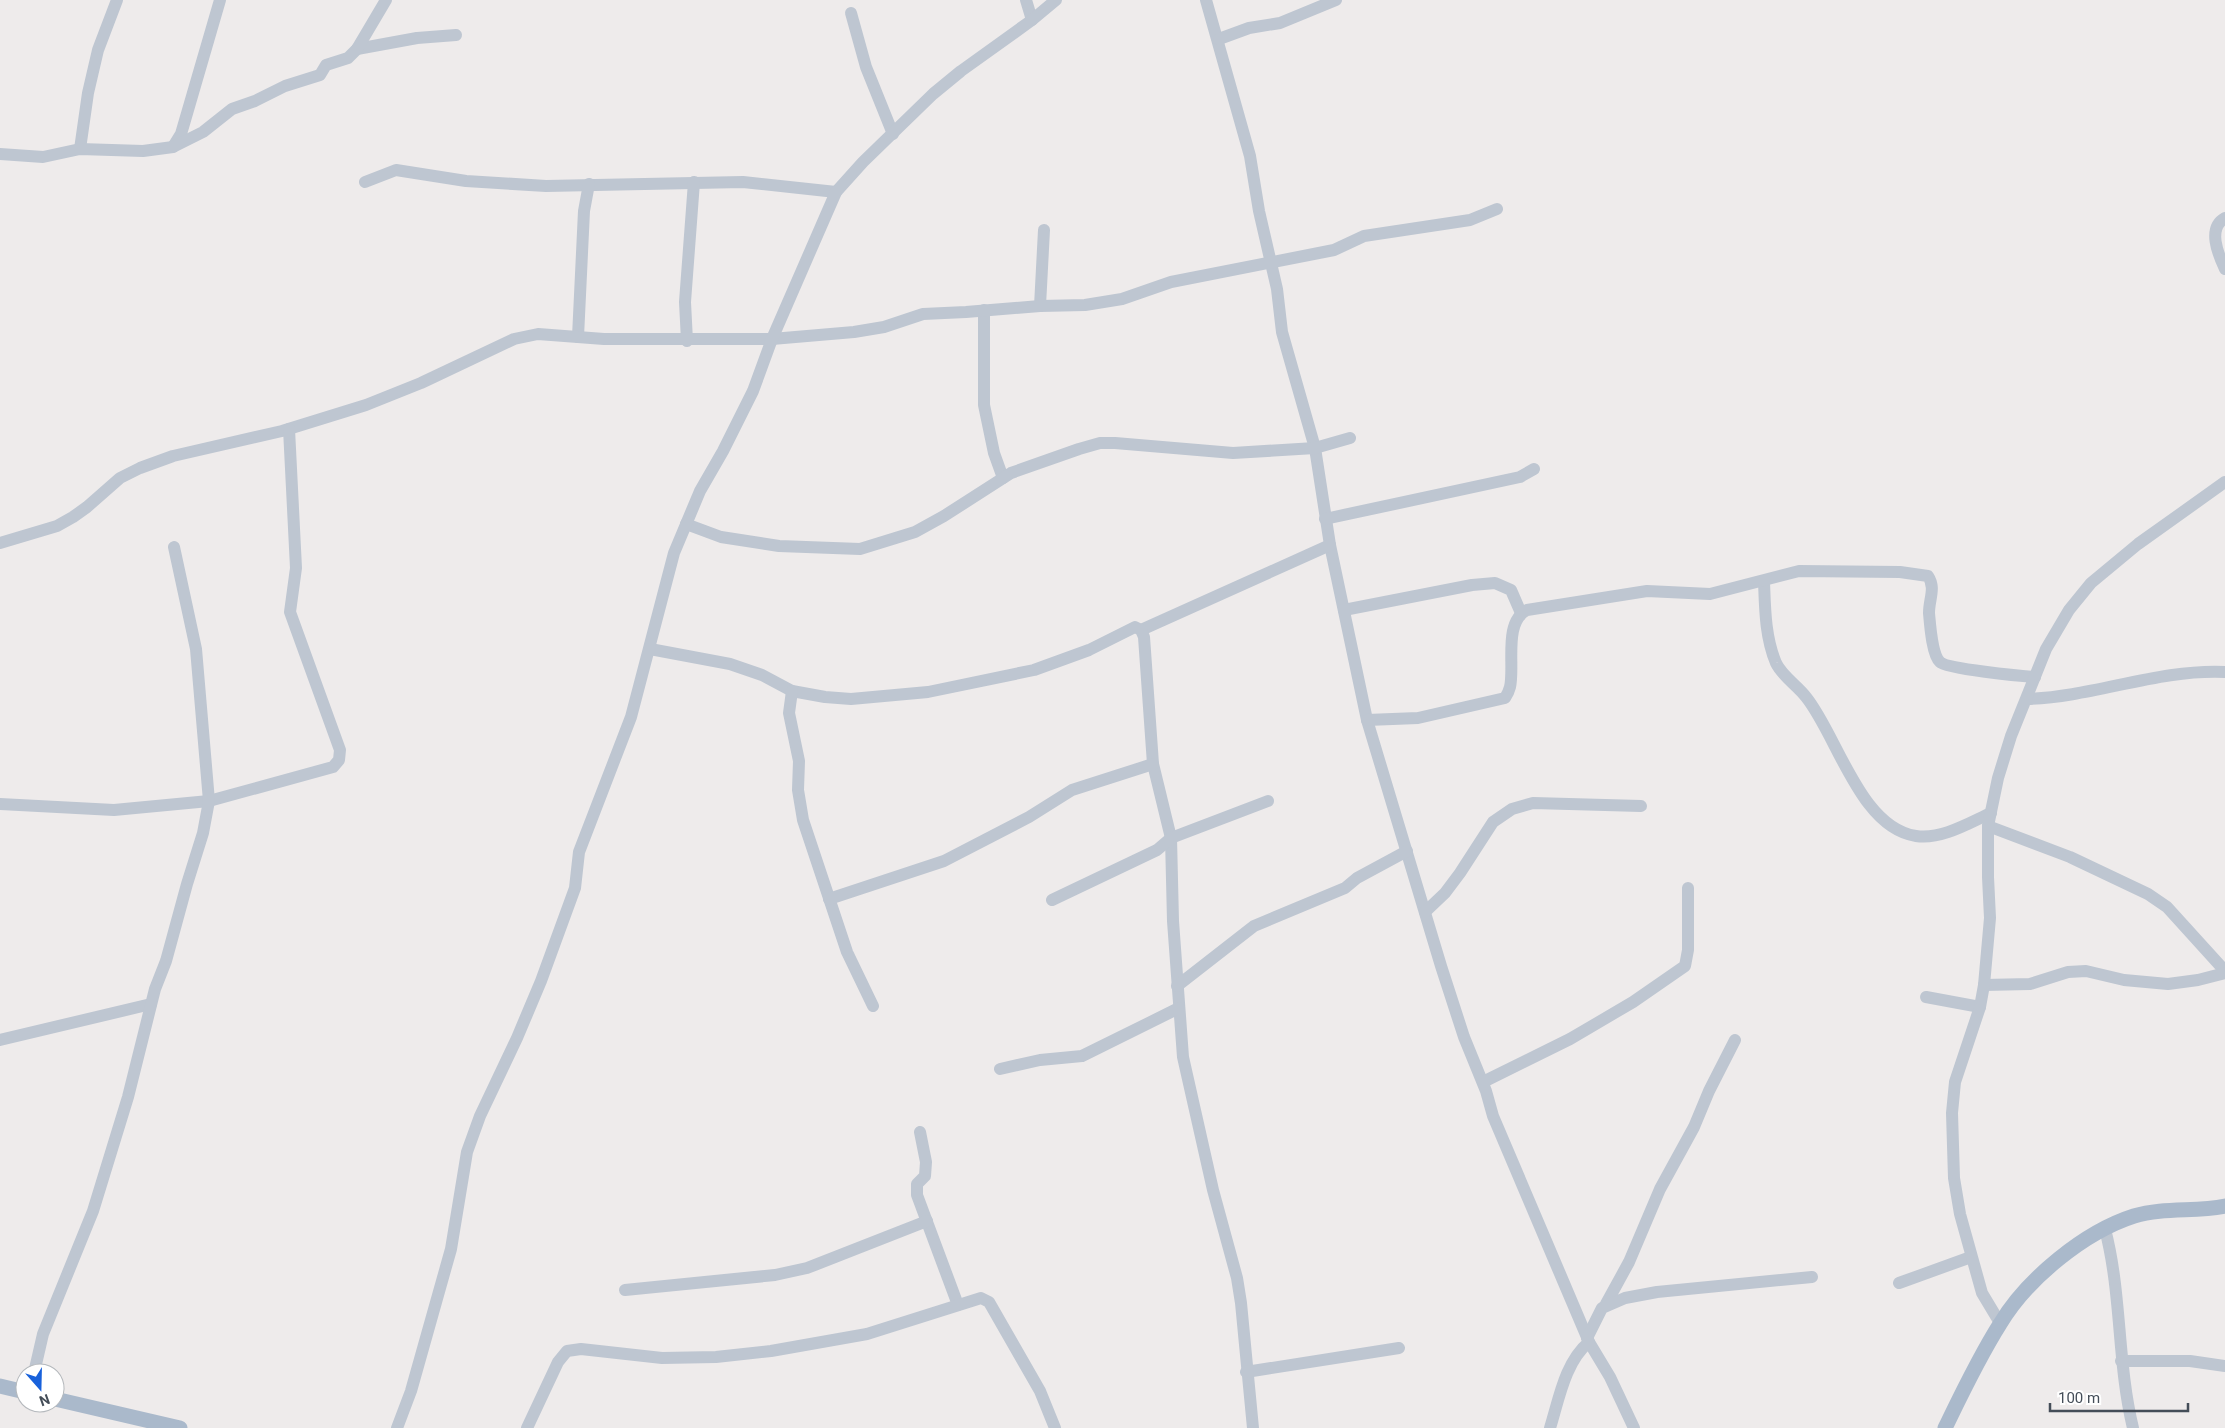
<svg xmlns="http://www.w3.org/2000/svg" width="2225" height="1428" font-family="Roboto,sans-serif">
	<rect width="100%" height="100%" fill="#eeebeb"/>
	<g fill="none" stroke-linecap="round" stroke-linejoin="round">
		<g stroke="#bec6d1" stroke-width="12">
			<polyline points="1026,0 1032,20"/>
			<polyline points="1206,0 1250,156 1259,211 1277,289 1282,332 1315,448 1330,545 1367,720 1441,966 1464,1037 1486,1091 1493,1116 1589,1342 1610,1377 1634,1428"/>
			<polyline points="851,13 866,67 893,134"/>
			<polyline points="1219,39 1249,28 1280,23 1336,0"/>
			<polyline points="357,49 417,38 456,35"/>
			<polyline points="173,147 181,134 220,0"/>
			<polyline points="80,149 88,93 98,50 117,0"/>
			<polyline points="0,154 43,157 80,149 143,151 173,147 203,132 232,109 255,101 285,86 320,75 326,65 348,58 357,49 386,0"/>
			<polyline points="365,182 396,170 466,181 546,186 743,182 836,192"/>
			<path d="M2225,218C2207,228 2218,254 2225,269"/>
			<polyline points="1040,306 1044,230"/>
			<polyline points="984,310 984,405 994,453 1003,478"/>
			<polyline points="578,337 584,211 589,184"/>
			<polyline points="687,341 685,302 694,182"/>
			<polyline points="1325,519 1520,477 1534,469"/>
			<polyline points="686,524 721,537 779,546 860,549 915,532 944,516 1011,473 1079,449 1100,443 1115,443 1233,453 1315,448 1350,438"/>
			<polyline points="0,543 57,526 73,517 87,507 120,478 140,468 173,456 282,431 366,405 421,383 514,339 538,334 604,339 772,339 854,332 884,327 923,314 966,312 1040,306 1085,305 1122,299 1171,282 1334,250 1364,236 1470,220 1497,209"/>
			<path d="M1764,581C1765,608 1765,637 1776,663C1782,676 1798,686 1806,697C1837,735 1860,828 1916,836C1941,840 1969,823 1991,813"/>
			<polyline points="1344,610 1472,585 1495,583 1511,590 1521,613"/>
			<polyline points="1141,630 1330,545"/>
			<polyline points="650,649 730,664 762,675 792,691 825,697 851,699 928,692 1034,670 1089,650 1135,627 1141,630 1144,637 1153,764 1171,838 1173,921 1183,1057 1213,1190 1237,1278 1241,1303 1253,1428"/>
			<polyline points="792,691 789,713 799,761 798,790 803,820 847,952 873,1006"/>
			<path d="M2027,699C2094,697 2157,669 2225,672"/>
			<path d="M1367,720L1418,718L1505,698C1507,695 1509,691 1510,687C1515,666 1503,622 1527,610L1647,591L1710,594L1799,571L1900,572L1928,576C1936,588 1929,599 1929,613C1930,624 1932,655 1940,662C1947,669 2021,676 2035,677"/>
			<polyline points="0,804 114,810 209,801 333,767 339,760 340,750 290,612 296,568 289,429"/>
			<polyline points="1988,826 2070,857 2148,894 2167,907 2225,971"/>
			<polyline points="829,899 944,861 1029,817 1072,790 1153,764"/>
			<polyline points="1052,900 1157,850 1171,838 1268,801"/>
			<polyline points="1425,912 1445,893 1460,873 1493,822 1512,809 1533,803 1641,806"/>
			<polyline points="1984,985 2030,984 2068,972 2086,971 2124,980 2168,984 2198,980 2225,973"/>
			<polyline points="1177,986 1254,926 1345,888 1357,878 1407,851"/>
			<polyline points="1926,997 1980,1007"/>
			<polyline points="0,1040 151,1004"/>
			<polyline points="1000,1069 1040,1060 1082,1056 1179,1008"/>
			<polyline points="1483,1082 1570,1039 1633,1002 1685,966 1688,950 1688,888"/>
			<polyline points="920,1132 926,1162 925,1176 917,1184 917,1195 958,1305"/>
			<path d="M2105,1229C2122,1294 2117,1362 2133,1428"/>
			<polyline points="1899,1283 1971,1257"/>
			<polyline points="625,1290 775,1275 807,1268 927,1221"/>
			<polyline points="1606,1304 1629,1262 1660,1189 1694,1127 1709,1091 1735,1040"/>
			<polyline points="2000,1323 1982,1293 1960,1214 1954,1178 1952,1113 1955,1082 1980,1007 1984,985 1990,918 1988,877 1988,826 1998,778 2011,736 2046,649 2069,610 2091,583 2138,544 2225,482"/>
			<polyline points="1587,1338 1602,1308 1625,1298 1657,1292 1812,1277"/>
			<polyline points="2121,1361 2190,1361 2225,1366"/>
			<polyline points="1246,1372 1399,1348"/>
			<polyline points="34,1373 43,1334 93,1211 128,1097 155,989 166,961 187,884 203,833 209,801 196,649 174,547"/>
			<polyline points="397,1428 411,1391 451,1249 467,1152 480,1116 517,1038 541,981 575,888 579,852 631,717 674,553 700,491 723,451 753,391 772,339 836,192 863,162 933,94 961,71 1032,20 1056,0"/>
			<polyline points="527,1428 558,1362 567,1351 581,1349 662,1358 716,1357 771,1351 867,1334 981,1298 989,1302 1040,1391 1055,1428"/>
			<path d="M1550,1428C1559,1399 1565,1362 1589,1342"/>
		</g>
		<g stroke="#aab9cb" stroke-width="15">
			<polyline points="0,1386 25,1392"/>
			<polyline points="55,1399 180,1428"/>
			<path d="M1945,1428C1962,1393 1979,1357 2000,1324C2027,1279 2084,1232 2134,1216C2164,1207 2195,1212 2225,1206"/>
		</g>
	</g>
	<g transform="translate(40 1388) rotate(160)"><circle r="24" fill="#ffffff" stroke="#b4b8bc"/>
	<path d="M0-4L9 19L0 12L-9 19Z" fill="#1861db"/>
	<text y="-8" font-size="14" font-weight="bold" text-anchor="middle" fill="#444d58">N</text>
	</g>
	<path d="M2050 1403v8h138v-8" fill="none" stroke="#444d58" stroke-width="2.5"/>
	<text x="2058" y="1403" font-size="15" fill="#444d58" stroke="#ffffff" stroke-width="4" paint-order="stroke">100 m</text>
</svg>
